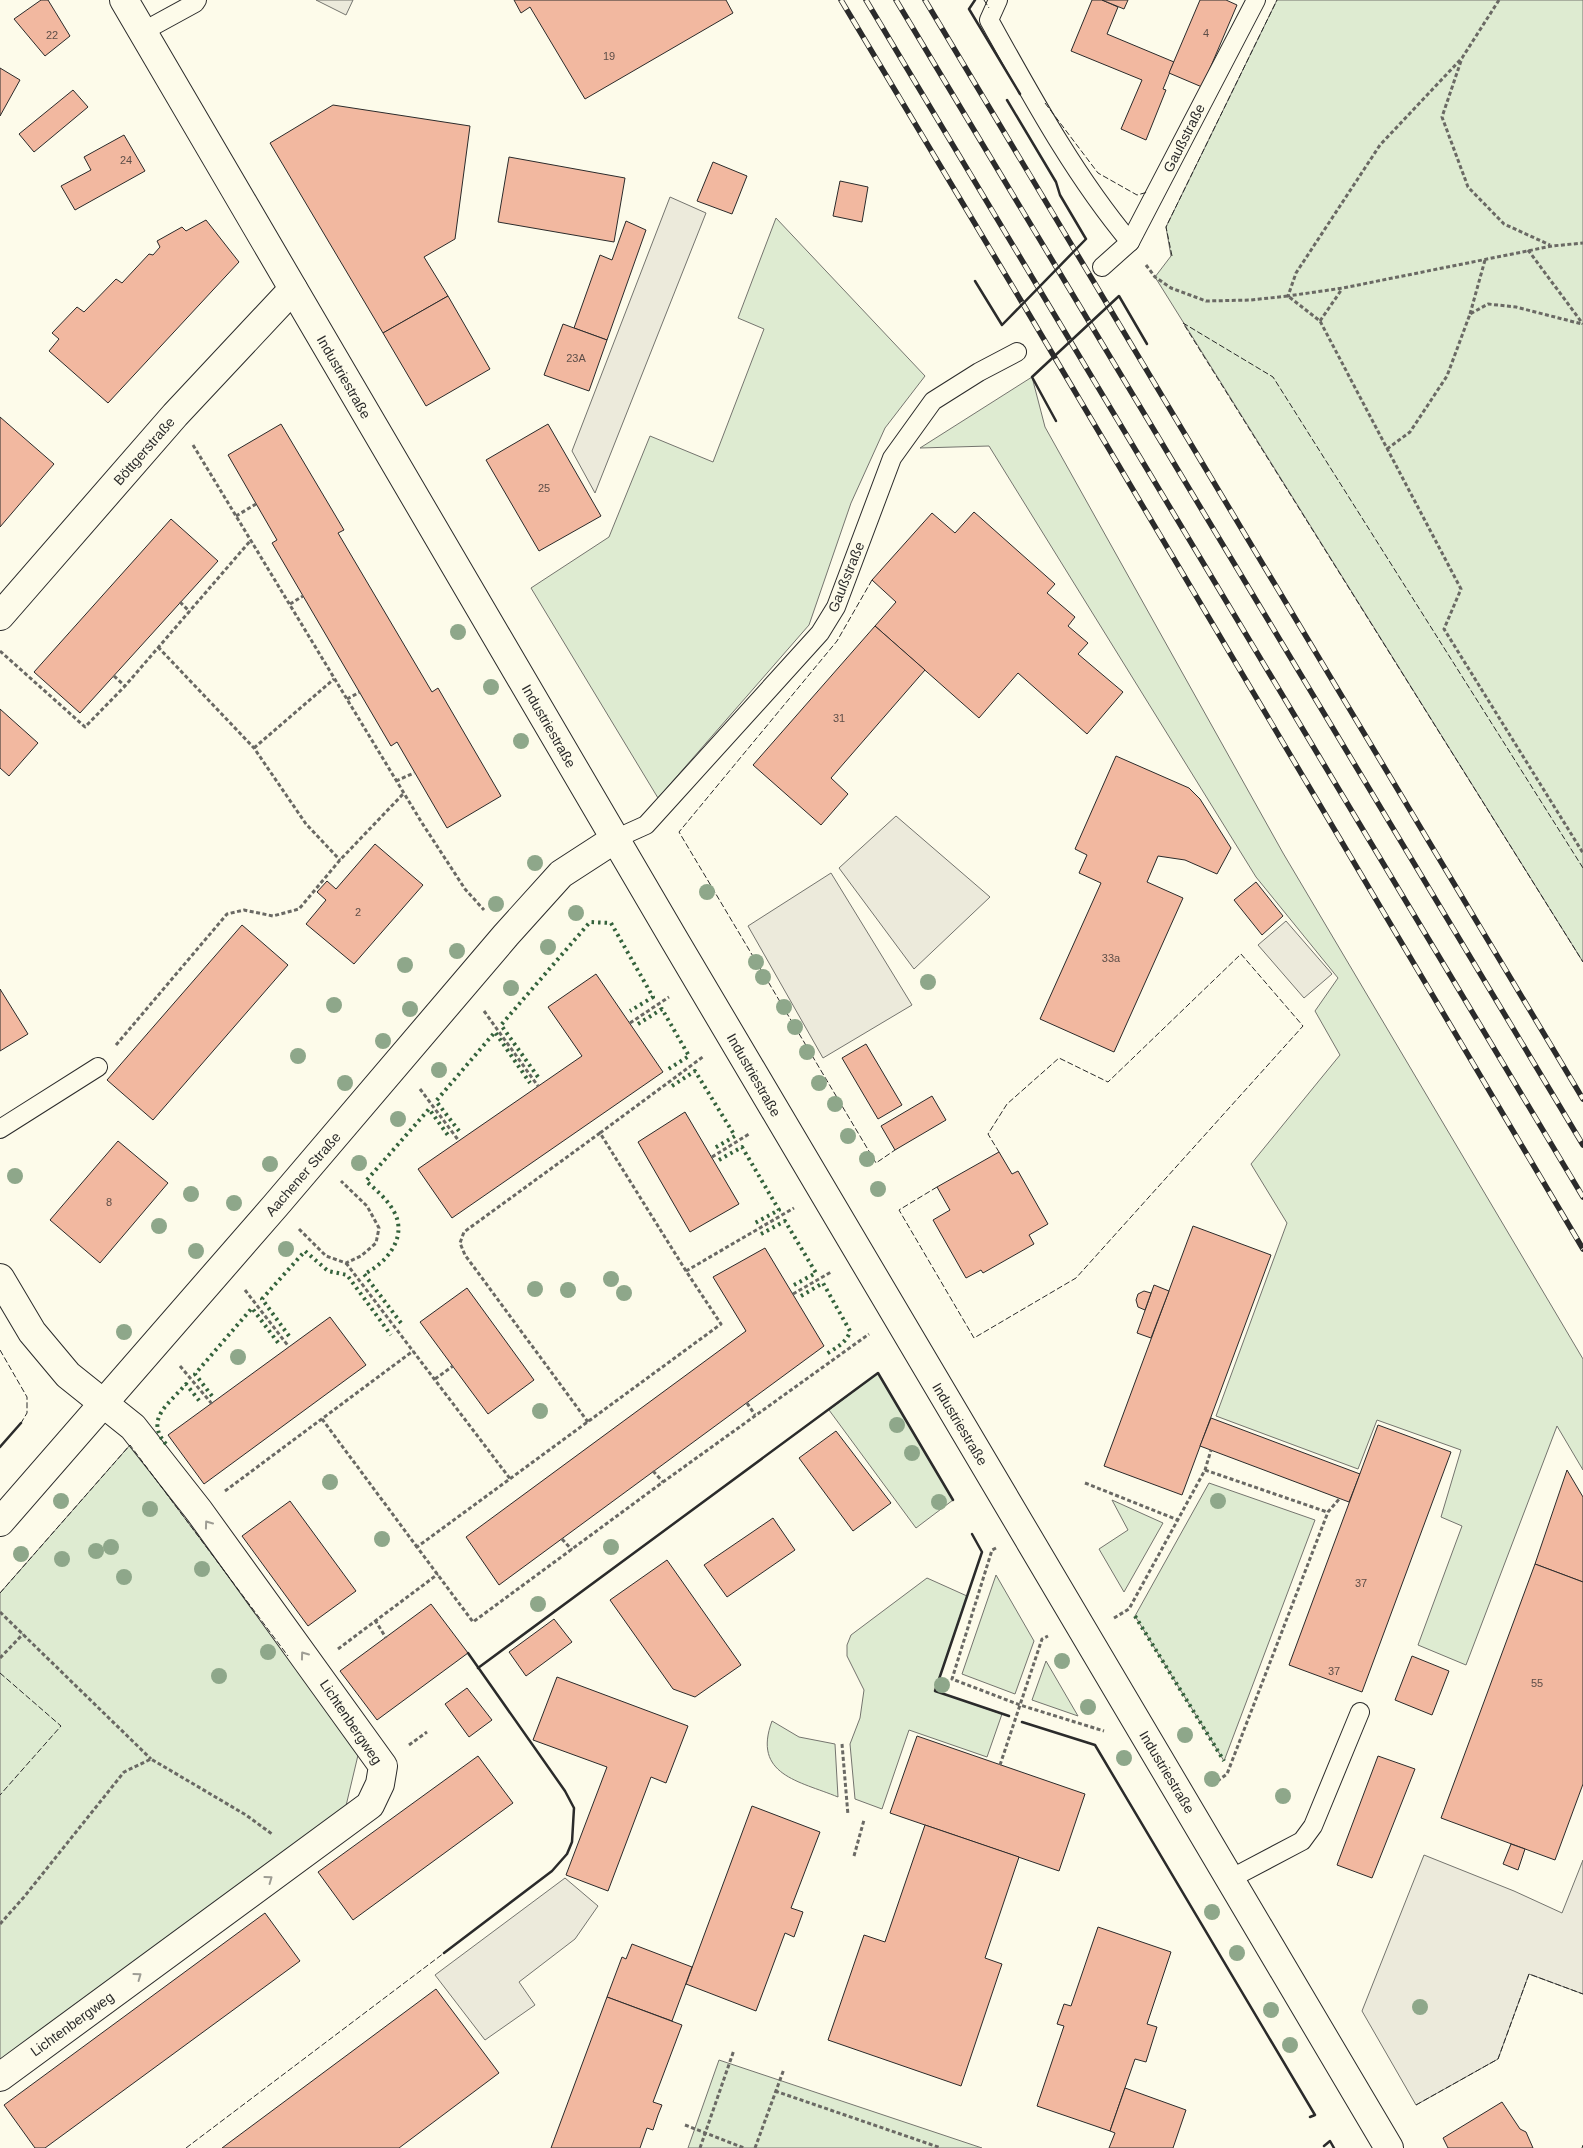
<svg xmlns="http://www.w3.org/2000/svg" width="1583" height="2148" font-family="Helvetica,sans-serif">
	<rect width="100%" height="100%" fill="#fdfbea"/>
	<g fill="#deebd1" stroke="#74746e">
		<polygon points="1277,0 1583,0 1583,962 1155,277 1171,256 1166,227"/>
		<polygon points="776,218 925,376 885,428 851,503 809,625 658,798 531,588 609,537 650,436 713,462 764,329 738,318"/>
		<polygon points="1032,377 1045,427 1283,853 1583,1359 1583,1470 1557,1426 1466,1665 1418,1645 1462,1526 1441,1517 1461,1450 1377,1420 1358,1469 1216,1416 1287,1223 1251,1164 1340,1055 1315,1011 1338,978 1256,877 989,446 920,448"/>
		<polygon points="878,1373 953,1500 916,1528 829,1410"/>
		<polygon points="130,1445 359,1751 345,1810 0,2063 0,1593"/>
		<polygon points="1209,1483 1315,1520 1224,1761 1135,1616"/>
		<polygon points="1112,1500 1163,1523 1124,1592 1099,1549 1128,1530"/>
		<polygon points="996,1575 1034,1641 1015,1694 962,1674"/>
		<polygon points="927,1578 967,1596 935,1691 1002,1714 987,1757 909,1730 882,1809 855,1799 850,1744 860,1718 864,1690 847,1656 847,1645 851,1635"/>
		<polygon points="1046,1661 1078,1716 1032,1700"/>
		<path d="M772,1721L799,1737L835,1744L838,1797C799,1781 752,1775 772,1721Z"/>
		<polygon points="719,2060 982,2148 688,2148"/>
	</g>
	<g fill="#eceadb" stroke="#74746e">
		<polygon points="316,0 353,0 346,15"/>
		<polygon points="670,197 706,213 595,493 572,451"/>
		<polygon points="896,816 990,897 914,969 839,868"/>
		<polygon points="831,873 912,1005 823,1058 748,926"/>
		<polygon points="1286,921 1332,974 1304,998 1258,945"/>
		<polygon points="1424,1855 1514,1891 1562,1913 1583,1860 1583,1994 1529,1974 1498,2059 1416,2105 1362,2011"/>
		<polygon points="565,1878 598,1906 575,1939 519,1982 535,2005 485,2040 435,1975"/>
	</g>
	<g fill="#f2b8a0" stroke="#2b2b2b">
		<polygon points="41,0 48,0 70,36 45,56 14,19"/>
		<polygon points="514,0 726,0 733,13 585,99 530,7 521,13"/>
		<polygon points="1092,0 1102,0 1118,7 1107,34 1174,62 1163,89 1166,90 1146,140 1121,129 1142,80 1071,51"/>
		<polygon points="1102,0 1128,0 1124,9"/>
		<polygon points="1200,0 1226,0 1237,5 1202,87 1169,73"/>
		<polygon points="0,68 20,80 0,116"/>
		<polygon points="73,90 88,107 34,152 19,134"/>
		<polygon points="333,105 470,126 455,239 424,257 448,296 383,333 270,143"/>
		<polygon points="124,135 145,171 75,210 61,186 91,170 84,157"/>
		<polygon points="509,157 625,178 614,242 498,222"/>
		<polygon points="713,162 747,176 732,214 697,201"/>
		<polygon points="840,181 868,187 862,222 833,216"/>
		<polygon points="206,220 239,262 108,403 49,351 59,339 52,333 77,307 84,312 116,279 122,283 149,254 153,255 160,247 157,241 182,227 186,231"/>
		<polygon points="626,221 646,230 607,340 574,328 600,255 612,260"/>
		<polygon points="448,296 490,369 426,406 383,333"/>
		<polygon points="563,324 607,340 589,391 544,375"/>
		<polygon points="0,417 54,464 0,527"/>
		<polygon points="281,424 344,530 338,533 432,692 438,688 501,796 447,828 397,742 391,746 272,543 277,540 228,455"/>
		<polygon points="548,424 601,516 539,551 486,460"/>
		<polygon points="974,512 1055,584 1047,593 1075,617 1068,626 1088,643 1078,654 1123,692 1087,734 1018,673 979,718 875,626 896,602 872,580 932,513 955,533"/>
		<polygon points="171,519 218,561 80,713 34,672"/>
		<polygon points="875,626 925,670 831,778 848,794 821,825 753,765"/>
		<polygon points="0,709 38,743 9,776 0,768"/>
		<polygon points="1116,756 1189,788 1200,799 1231,848 1217,874 1185,860 1158,856 1147,882 1183,898 1114,1052 1040,1019 1101,883 1079,873 1087,855 1075,849"/>
		<polygon points="375,844 423,885 354,964 306,924 326,900 317,892 327,881 336,889"/>
		<polygon points="1256,882 1283,916 1262,935 1234,900"/>
		<polygon points="242,925 288,965 153,1120 107,1080"/>
		<polygon points="596,974 663,1072 452,1218 418,1169 582,1056 548,1007"/>
		<polygon points="0,989 28,1034 0,1051"/>
		<polygon points="866,1044 902,1105 878,1119 842,1058"/>
		<polygon points="932,1096 946,1120 895,1150 881,1126"/>
		<polygon points="685,1112 739,1204 690,1232 638,1142"/>
		<polygon points="118,1141 168,1183 100,1263 50,1220"/>
		<polygon points="999,1152 1012,1174 1018,1171 1048,1224 1029,1235 1034,1244 983,1273 981,1270 966,1278 933,1220 950,1210 937,1187"/>
		<polygon points="1193,1226 1271,1255 1182,1495 1104,1466"/>
		<polygon points="765,1248 824,1346 499,1585 466,1537 746,1331 713,1277"/>
		<polygon points="1154,1285 1169,1291 1151,1338 1137,1333"/>
		<polygon points="467,1288 534,1380 488,1414 420,1322"/>
		<polygon points="1144,1291 1151,1293 1145,1310 1138,1307 1136,1300 1138,1294"/>
		<polygon points="330,1317 366,1365 204,1484 168,1435"/>
		<polygon points="1211,1418 1360,1474 1349,1502 1200,1446"/>
		<polygon points="1378,1425 1451,1452 1362,1692 1289,1665"/>
		<polygon points="836,1431 891,1503 853,1531 799,1458"/>
		<polygon points="1567,1470 1583,1497 1583,1582 1535,1564"/>
		<polygon points="290,1501 356,1591 308,1626 242,1536"/>
		<polygon points="773,1518 795,1550 727,1597 704,1565"/>
		<polygon points="667,1560 741,1665 695,1697 673,1689 610,1600"/>
		<polygon points="1535,1564 1583,1582 1583,1784 1555,1860 1441,1818"/>
		<polygon points="431,1604 468,1653 377,1720 340,1671"/>
		<polygon points="554,1619 572,1642 526,1676 509,1652"/>
		<polygon points="1412,1656 1449,1671 1432,1715 1395,1700"/>
		<polygon points="557,1677 688,1726 666,1783 651,1777 608,1891 566,1875 607,1767 533,1740"/>
		<polygon points="467,1688 492,1720 469,1737 445,1704"/>
		<polygon points="917,1736 1085,1794 1059,1871 890,1813"/>
		<polygon points="478,1756 513,1803 353,1920 318,1872"/>
		<polygon points="1378,1756 1415,1769 1372,1878 1337,1865"/>
		<polygon points="752,1806 820,1832 791,1908 803,1912 794,1937 785,1933 756,2011 686,1984"/>
		<polygon points="925,1825 1019,1857 985,1958 1002,1964 961,2086 828,2040 864,1935 885,1942"/>
		<polygon points="1511,1844 1525,1849 1518,1870 1503,1864"/>
		<polygon points="265,1913 300,1961 45,2148 35,2148 4,2105"/>
		<polygon points="1098,1927 1171,1952 1147,2024 1157,2027 1146,2062 1135,2059 1110,2131 1037,2106 1064,2026 1057,2024 1064,2004 1071,2006"/>
		<polygon points="632,1944 692,1967 672,2021 607,1997 622,1957 626,1959"/>
		<polygon points="436,1989 499,2073 399,2148 222,2148"/>
		<polygon points="607,1997 682,2025 653,2102 662,2105 658,2115 653,2130 647,2128 640,2148 551,2148"/>
		<polygon points="1125,2088 1186,2110 1173,2148 1109,2148 1115,2133 1110,2131"/>
		<polygon points="1502,2102 1520,2129 1526,2132 1533,2148 1448,2148 1443,2138"/>
	</g>
	<g fill="none" stroke-linecap="round" stroke-linejoin="round">
		<g stroke="#2b2b2b" stroke-width="20">
			<g id="lane">
				<path d="M998,0L989,20C1032,97 1074,175 1130,242"/>
				<polyline points="142,32 195,3 197,0"/>
				<polyline points="1102,267 1130,242 1256,0"/>
				<polyline points="615,839 646,825 820,633 836,607 892,458 933,401 979,372 1017,352"/>
				<polyline points="0,1129 98,1067"/>
				<polyline points="1230,1879 1302,1841 1313,1826 1360,1712"/>
			</g>
		</g>
		<g stroke="#2b2b2b" stroke-width="30">
			<g id="street">
				<polyline points="0,616 175,415 293,289"/>
				<polyline points="0,1278 32,1332 68,1375 133,1427 199,1511 383,1766 380,1784 370,1805 0,2077"/>
				<polyline points="0,1522 276,1205 506,935 561,874 615,839"/>
			</g>
		</g>
		<g stroke="#2b2b2b" stroke-width="30">
			<polyline id="secondary" points="124,0 675,941 1389,2148"/>
		</g>
		<g stroke="#6a6964" stroke-width="3" stroke-dasharray="4 2.5" stroke-linecap="butt">
			<polyline points="1499,0 1462,58 1380,145 1296,273 1288,296 1343,288 1552,246 1583,243"/>
			<polyline points="1461,61 1442,117 1468,187 1504,224 1550,245"/>
			<polyline points="1528,250 1583,324"/>
			<polyline points="1146,265 1155,277 1171,288 1206,301 1251,300 1288,296 1320,321 1461,589 1444,629 1583,853"/>
			<polyline points="1470,314 1485,260"/>
			<polyline points="1320,321 1342,289"/>
			<polyline points="193,445 422,823 465,889 484,910"/>
			<polyline points="1387,449 1410,432 1447,376 1470,314 1488,304 1516,307 1582,324"/>
			<polyline points="236,516 256,504"/>
			<polyline points="180,602 190,612"/>
			<polyline points="290,604 303,596"/>
			<polyline points="158,647 254,748 306,824 340,860"/>
			<polyline points="0,651 85,727 125,686 251,540"/>
			<polyline points="114,676 125,686"/>
			<polyline points="347,699 360,692"/>
			<polyline points="254,748 334,679"/>
			<polyline points="396,781 414,773"/>
			<polyline points="484,1011 538,1086"/>
			<polyline points="630,1023 669,997"/>
			<polyline points="116,1045 227,914 244,910 273,916 299,909 340,860 404,793"/>
			<polyline points="420,1089 459,1141"/>
			<polyline points="600,1133 704,1056"/>
			<polyline points="712,1157 749,1134"/>
			<polyline points="299,1229 326,1256 346,1263 361,1256 376,1243 379,1228 367,1206 341,1181"/>
			<polyline points="346,1263 511,1480"/>
			<polyline points="686,1271 794,1208"/>
			<polyline points="245,1290 289,1347"/>
			<polyline points="793,1294 831,1272"/>
			<polyline points="180,1366 212,1404"/>
			<polyline points="435,1379 453,1366"/>
			<polyline points="747,1403 755,1415"/>
			<polyline points="322,1419 417,1547"/>
			<polyline points="588,1422 465,1255 460,1243 464,1232 600,1133 686,1271 721,1324 417,1547 473,1622 663,1482 869,1334"/>
			<polyline points="1205,1470 1327,1512"/>
			<polyline points="653,1471 663,1482"/>
			<polyline points="1085,1483 1178,1520"/>
			<polyline points="225,1491 413,1351"/>
			<polyline points="562,1539 572,1550"/>
			<polyline points="996,1548 992,1550 952,1679 1020,1705 1104,1731"/>
			<polyline points="0,1612 151,1759"/>
			<polyline points="1114,1618 1129,1609 1205,1470 1211,1450"/>
			<polyline points="375,1620 386,1638"/>
			<polyline points="338,1649 438,1574"/>
			<polyline points="0,1658 23,1634"/>
			<polyline points="842,1744 848,1815"/>
			<polyline points="409,1745 427,1732"/>
			<polyline points="1000,1765 1042,1639 1048,1636"/>
			<polyline points="1212,1785 1227,1774 1328,1512 1340,1498"/>
			<polyline points="854,1856 864,1820"/>
			<polyline points="0,1924 24,1897 124,1772 151,1759 246,1815 272,1834"/>
			<polyline points="775,2091 941,2148"/>
			<polyline points="685,2125 744,2148"/>
			<polyline points="700,2148 734,2050"/>
			<polyline points="755,2148 784,2069"/>
		</g>
		<use href="#lane" stroke="#fdfbea" stroke-width="18"/>
		<use href="#street" stroke="#fdfbea" stroke-width="28"/>
		<use href="#secondary" stroke="#fdfbea" stroke-width="28"/>
		<g stroke="#2b2b2b" stroke-width="5.5">
			<g id="rail">
				<polyline points="841,0 1023,304 1583,1249"/>
				<polyline points="866,0 1583,1197"/>
				<polyline points="896,0 1583,1145"/>
				<polyline points="925,0 1583,1099"/>
			</g>
		</g>
		<use href="#rail" stroke="#fdfbea" stroke-width="4" stroke-dasharray="11" stroke-linecap="butt"/>
		<g stroke="#34623c" stroke-width="4" stroke-dasharray="2.5 4" stroke-linecap="butt">
			<polyline points="638,1024 662,1009 689,1056 667,1070"/>
			<polyline points="538,1077 501,1025 590,922 611,923 653,997 630,1011"/>
			<polyline points="672,1086 695,1071 735,1136 713,1149"/>
			<polyline points="459,1131 436,1101 495,1032 530,1083"/>
			<polyline points="719,1160 742,1147 779,1210 755,1223"/>
			<polyline points="761,1234 785,1221 816,1273 794,1285"/>
			<path d="M801,1296L823,1283L850,1331C847,1343 835,1348 825,1355"/>
			<path d="M401,1323L364,1274C387,1263 409,1236 393,1210C386,1198 376,1190 366,1181L429,1109L450,1138"/>
			<polyline points="289,1336 262,1299 305,1251 328,1271 347,1275 391,1335"/>
			<polyline points="212,1396 195,1374 252,1308 279,1344"/>
			<path d="M166,1444C144,1419 169,1404 186,1384L201,1403"/>
			<polyline points="1135,1616 1224,1761"/>
		</g>
		<g stroke="#2b2b2b" stroke-width="1" stroke-dasharray="6 2.5" stroke-linecap="butt">
			<polyline points="984,0 989,8"/>
			<polyline points="1045,103 1098,173 1137,195 1148,192"/>
			<polyline points="1172,256 1166,227 1277,0"/>
			<polyline points="872,580 837,641 679,832 876,1163 895,1150"/>
			<polyline points="1583,868 1273,377 1183,323 1583,962"/>
			<polyline points="937,1187 899,1210 974,1338 1076,1278 1303,1026 1241,954 1108,1082 1059,1058 1007,1104 988,1134 999,1152"/>
			<polyline points="0,1350 27,1397 27,1413 21,1423"/>
			<polyline points="0,1593 130,1445 288,1656"/>
			<polyline points="0,1673 61,1726 0,1795"/>
			<polyline points="1416,2105 1498,2059 1529,1974 1583,1994"/>
			<polyline points="186,2148 444,1953"/>
			<polyline points="1582,2148 1583,2145"/>
		</g>
		<g stroke="#2b2b2b" stroke-width="2.5">
			<polyline points="975,0 969,9 1020,94"/>
			<polyline points="975,281 1002,325 1086,239 1060,195 1056,182 1007,100"/>
			<polyline points="1056,421 1032,377 1119,296 1147,344"/>
			<polyline points="0,1447 21,1423"/>
			<polyline points="972,1534 982,1552 935,1691 1009,1716"/>
			<polyline points="478,1668 878,1373 953,1500"/>
			<polyline points="1022,1722 1095,1745 1315,2115 1310,2117"/>
			<polyline points="444,1953 552,1871 567,1854 572,1842 574,1808 565,1791 468,1653"/>
			<polyline points="1324,2146 1330,2141 1334,2148"/>
		</g>
	</g>
	<g fill="#8ea78a">
		<circle cx="458" cy="632" r="8"/>
		<circle cx="491" cy="687" r="8"/>
		<circle cx="521" cy="741" r="8"/>
		<circle cx="535" cy="863" r="8"/>
		<circle cx="707" cy="892" r="8"/>
		<circle cx="496" cy="904" r="8"/>
		<circle cx="576" cy="913" r="8"/>
		<circle cx="548" cy="947" r="8"/>
		<circle cx="457" cy="951" r="8"/>
		<circle cx="756" cy="962" r="8"/>
		<circle cx="405" cy="965" r="8"/>
		<circle cx="763" cy="977" r="8"/>
		<circle cx="928" cy="982" r="8"/>
		<circle cx="511" cy="988" r="8"/>
		<circle cx="334" cy="1005" r="8"/>
		<circle cx="784" cy="1007" r="8"/>
		<circle cx="410" cy="1009" r="8"/>
		<circle cx="795" cy="1027" r="8"/>
		<circle cx="383" cy="1041" r="8"/>
		<circle cx="807" cy="1052" r="8"/>
		<circle cx="298" cy="1056" r="8"/>
		<circle cx="439" cy="1070" r="8"/>
		<circle cx="345" cy="1083" r="8"/>
		<circle cx="819" cy="1083" r="8"/>
		<circle cx="835" cy="1104" r="8"/>
		<circle cx="398" cy="1119" r="8"/>
		<circle cx="848" cy="1136" r="8"/>
		<circle cx="867" cy="1159" r="8"/>
		<circle cx="359" cy="1163" r="8"/>
		<circle cx="270" cy="1164" r="8"/>
		<circle cx="15" cy="1176" r="8"/>
		<circle cx="878" cy="1189" r="8"/>
		<circle cx="191" cy="1194" r="8"/>
		<circle cx="234" cy="1203" r="8"/>
		<circle cx="159" cy="1226" r="8"/>
		<circle cx="286" cy="1249" r="8"/>
		<circle cx="196" cy="1251" r="8"/>
		<circle cx="611" cy="1279" r="8"/>
		<circle cx="535" cy="1289" r="8"/>
		<circle cx="568" cy="1290" r="8"/>
		<circle cx="624" cy="1293" r="8"/>
		<circle cx="124" cy="1332" r="8"/>
		<circle cx="238" cy="1357" r="8"/>
		<circle cx="540" cy="1411" r="8"/>
		<circle cx="897" cy="1425" r="8"/>
		<circle cx="912" cy="1453" r="8"/>
		<circle cx="330" cy="1482" r="8"/>
		<circle cx="61" cy="1501" r="8"/>
		<circle cx="1218" cy="1501" r="8"/>
		<circle cx="939" cy="1502" r="8"/>
		<circle cx="150" cy="1509" r="8"/>
		<circle cx="382" cy="1539" r="8"/>
		<circle cx="111" cy="1547" r="8"/>
		<circle cx="611" cy="1547" r="8"/>
		<circle cx="96" cy="1551" r="8"/>
		<circle cx="21" cy="1554" r="8"/>
		<circle cx="62" cy="1559" r="8"/>
		<circle cx="202" cy="1569" r="8"/>
		<circle cx="124" cy="1577" r="8"/>
		<circle cx="538" cy="1604" r="8"/>
		<circle cx="268" cy="1652" r="8"/>
		<circle cx="1062" cy="1661" r="8"/>
		<circle cx="219" cy="1676" r="8"/>
		<circle cx="942" cy="1685" r="8"/>
		<circle cx="1088" cy="1707" r="8"/>
		<circle cx="1185" cy="1735" r="8"/>
		<circle cx="1124" cy="1758" r="8"/>
		<circle cx="1212" cy="1779" r="8"/>
		<circle cx="1283" cy="1796" r="8"/>
		<circle cx="1212" cy="1912" r="8"/>
		<circle cx="1237" cy="1953" r="8"/>
		<circle cx="1420" cy="2007" r="8"/>
		<circle cx="1271" cy="2010" r="8"/>
		<circle cx="1290" cy="2045" r="8"/>
	</g>
	<defs><path id="oneway-chevron" d="M-2-3.5L2.5 0L-2 3.5" fill="none" stroke-width="1.6" stroke-linecap="round" stroke-linejoin="round" transform="scale(1.25)"/></defs>
	<g stroke="#9e9d94">
		<use href="#oneway-chevron" transform="translate(208 1524) rotate(-126)"/>
		<use href="#oneway-chevron" transform="translate(304 1655) rotate(-126)"/>
		<use href="#oneway-chevron" transform="translate(269 1879) rotate(-36)"/>
		<use href="#oneway-chevron" transform="translate(138 1976) rotate(-36)"/>
	</g>
	<g text-anchor="middle" dominant-baseline="central" stroke-width="4" stroke-linejoin="round" paint-order="stroke">
		<g font-size="11" fill="#5d4e48">
			<text x="1206" y="33">4</text>
			<text x="52" y="35">22</text>
			<text x="609" y="56">19</text>
			<text x="126" y="160">24</text>
			<text x="576" y="358">23A</text>
			<text x="544" y="488">25</text>
			<text x="839" y="718">31</text>
			<text x="358" y="912">2</text>
			<text x="1111" y="958">33a</text>
			<text x="109" y="1202">8</text>
			<text x="1361" y="1583">37</text>
			<text x="1334" y="1671">37</text>
			<text x="1537" y="1683">55</text>
		</g>
		<g font-size="14" fill="#2b2b2b" stroke="#fdfbea">
			<text transform="translate(1184 138) rotate(-63)">Gaußstraße</text>
			<text transform="translate(344 377) rotate(60)">Industriestraße</text>
			<text transform="translate(144 451) rotate(-49)">Böttgerstraße</text>
			<text transform="translate(846 577) rotate(-68)">Gaußstraße</text>
			<text transform="translate(549 726) rotate(60)">Industriestraße</text>
			<text transform="translate(754 1075) rotate(60)">Industriestraße</text>
			<text transform="translate(303 1174) rotate(-49)">Aachener Straße</text>
			<text transform="translate(960 1424) rotate(59)">Industriestraße</text>
			<text transform="translate(351 1722) rotate(56)">Lichtenbergweg</text>
			<text transform="translate(1167 1772) rotate(59)">Industriestraße</text>
			<text transform="translate(72 2024) rotate(-36)">Lichtenbergweg</text>
		</g>
	</g>
</svg>
